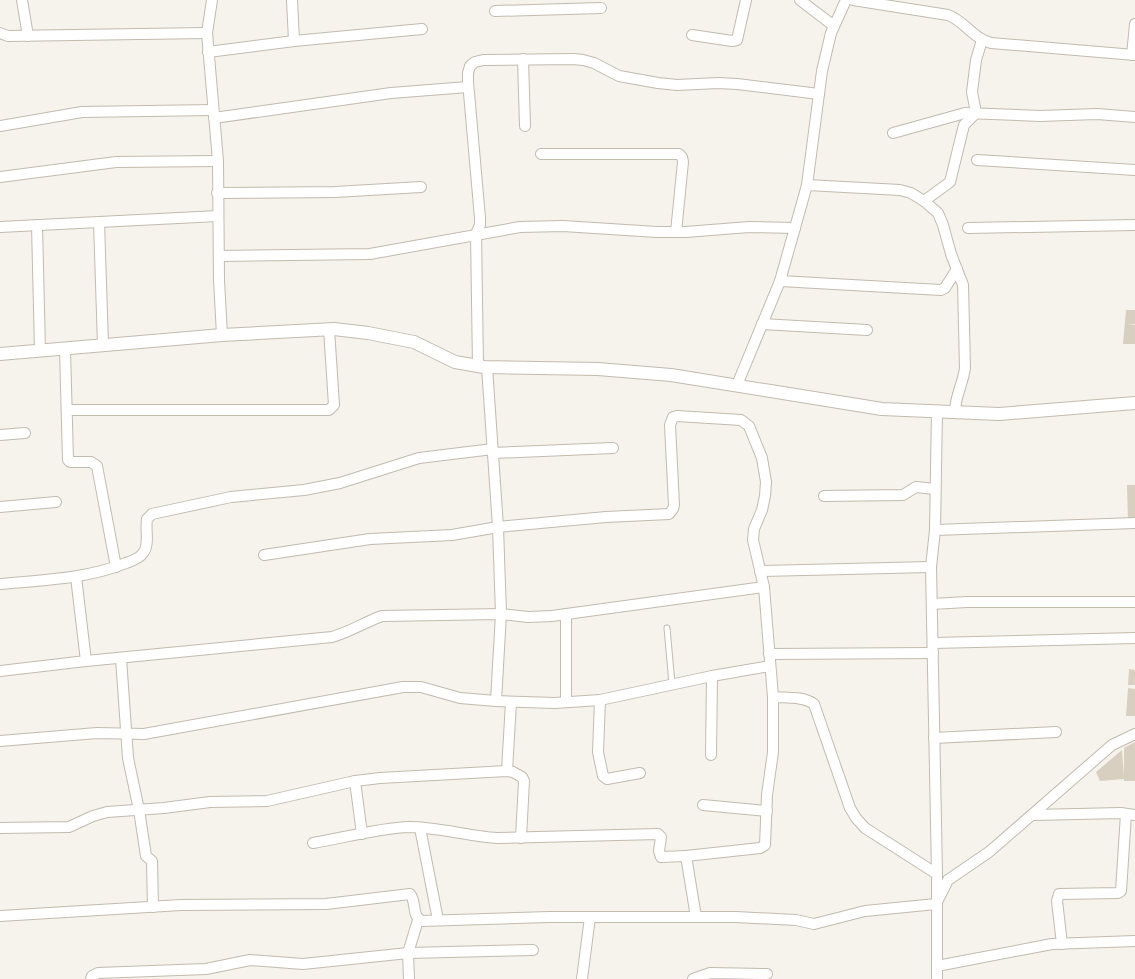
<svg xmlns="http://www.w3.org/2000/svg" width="1135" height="979" font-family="'Sofia Sans Condensed',sans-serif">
	<rect width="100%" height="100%" fill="#f6f3ec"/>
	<g fill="#d8cfc1">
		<polygon points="1126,310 1135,310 1135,324 1128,324 1135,325 1135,344 1123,344"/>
		<polygon points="1127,485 1135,485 1135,521 1128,521"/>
		<polygon points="1129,669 1135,670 1135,685 1128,685"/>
		<polygon points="1128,688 1135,689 1135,716 1126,716"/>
		<polygon points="1135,742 1135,781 1124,781 1124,779 1100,781 1096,772 1122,750 1124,776 1124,748"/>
	</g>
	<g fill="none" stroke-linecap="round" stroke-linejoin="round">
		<g stroke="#c2bbae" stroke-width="7">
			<polyline id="service" points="667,628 672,684"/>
		</g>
		<g stroke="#c2bbae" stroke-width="12">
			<g id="minor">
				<polyline points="22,0 28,36"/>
				<polyline points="212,0 207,33 218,161 219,280 222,335"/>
				<polyline points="292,0 294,41"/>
				<polyline points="800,0 834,26"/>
				<path d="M853,0L948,15C966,22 971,37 991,43L1135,55"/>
				<polyline points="495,11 601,8"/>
				<polyline points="0,33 8,36 207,33"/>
				<polyline points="692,35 732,41 737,40 746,0"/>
				<polyline points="208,52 294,41 422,29"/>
				<polyline points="1132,55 1135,24"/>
				<polyline points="523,59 525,126"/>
				<polyline points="214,118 391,93 468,87"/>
				<polyline points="0,126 82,112 213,110"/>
				<polyline points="893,133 965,113 1040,116 1097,114 1135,117"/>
				<polyline points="541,154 679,154 682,157 683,162 676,232"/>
				<polyline points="977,160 1135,170"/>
				<polyline points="0,177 116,162 218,161"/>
				<path d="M807,185L900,190L911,193L924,201L938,213L943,225L951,254L963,285L965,368C963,384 955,396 955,412"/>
				<polyline points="217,193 335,192 421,187"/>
				<polyline points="924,201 950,182 964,125 976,113 972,92 976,60 982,40"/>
				<polyline points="99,222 103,345"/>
				<polyline points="37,225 40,351"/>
				<polyline points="0,227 218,216"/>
				<polyline points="968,228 1135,225"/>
				<polyline points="219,256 370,254 520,227 563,226 657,232 686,232 749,227 795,228"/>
				<polyline points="780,281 941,290 945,288 957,269"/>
				<polyline points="762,324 867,330"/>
				<polyline points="65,349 68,460 70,462 91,462 97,466 116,567"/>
				<polyline points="478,366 476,234 480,225 480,218 468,82 468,73 470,66 475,62 483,60 574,59 583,60 594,63 619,76 658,83 677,85 718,83 737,84 819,94"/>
				<polyline points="487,367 498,527 501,614 496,701"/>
				<polyline points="737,385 780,281 807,185 822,71 831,33 846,0"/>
				<polyline points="67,410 329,410 334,405 329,329"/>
				<polyline points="937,411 935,530 931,567 937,874 937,979"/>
				<polyline points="0,435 25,433"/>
				<polyline points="493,453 613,448"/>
				<polyline points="824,496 903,495 916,487 935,489"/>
				<polyline points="0,507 56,502"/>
				<polyline points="935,530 1135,523"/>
				<path d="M264,555L370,539L452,535L498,527L606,517L669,514L673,509L674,505L670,425L673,417L677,416L741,420L749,426L762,458L766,482L765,496L762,510L754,529L753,540L764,587L773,697C786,698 803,696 814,704L850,808L856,818L865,828L937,874"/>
				<polyline points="760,571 931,567"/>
				<polyline points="76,577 86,661"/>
				<path d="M0,584C43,580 86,579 126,563C132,561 140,558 143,553C150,545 145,529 147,519L152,514L231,497L304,490L340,483L419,458L493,449"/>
				<polyline points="932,604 967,602 1135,602"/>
				<polyline points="933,643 1135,638"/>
				<polyline points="769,654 933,653"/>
				<polyline points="121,658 128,758 139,810 146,856 152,861 153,907"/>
				<path d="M0,671L86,661L332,637C350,632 365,622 382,616L501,614L528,617L552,616L764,587"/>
				<polyline points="600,700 598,752 603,776 607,779 640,773"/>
				<polyline points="566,702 566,614"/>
				<polyline points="934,738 1056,732"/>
				<polyline points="0,741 97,733 144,734 403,687 421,687 460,698 496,701 555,703 600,700 712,676 770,666"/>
				<polyline points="711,755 712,676"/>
				<polyline points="507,771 511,702"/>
				<polyline points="355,781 362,834"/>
				<polyline points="703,805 767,811"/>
				<polyline points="1033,815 1121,813 1135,815"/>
				<polyline points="0,828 69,827 93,816 107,812 164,808 210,802 267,801 355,781 380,778 507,771 513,772 522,777 524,781 521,838"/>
				<polyline points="420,828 438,920"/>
				<path d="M313,843C343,838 379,828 409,827C438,827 467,836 497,838L658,834L661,837L659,851L661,857L686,856L696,917"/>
				<polyline points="686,856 760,848 765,845 767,795 773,752 773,697"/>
				<path d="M0,916L181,905L326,904L410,894C417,902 411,916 422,921L549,917H736L796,920L814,924L865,911L936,904L948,880L989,852L1112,745L1135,734"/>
				<polyline points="1062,944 1057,901 1059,894 1118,893 1121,891 1126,814"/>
				<polyline points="937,966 1052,944 1135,941"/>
				<polyline points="91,979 92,976 98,973 206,969 250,960 303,964 408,953 533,950"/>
				<polyline points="409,979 408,953 418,920"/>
				<polyline points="582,979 590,917"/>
				<polyline points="693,979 710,973 767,974"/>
			</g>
		</g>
		<g stroke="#c2bbae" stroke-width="14">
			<polyline id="tertiary" points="0,354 222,335 334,329 368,333 414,342 455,362 484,367 598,369 671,375 882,409 999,414 1135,403"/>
		</g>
		<use href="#service" stroke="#fff" stroke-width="5"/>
		<use href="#minor" stroke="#fff" stroke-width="10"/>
		<use href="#tertiary" stroke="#fff" stroke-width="12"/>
	</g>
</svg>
